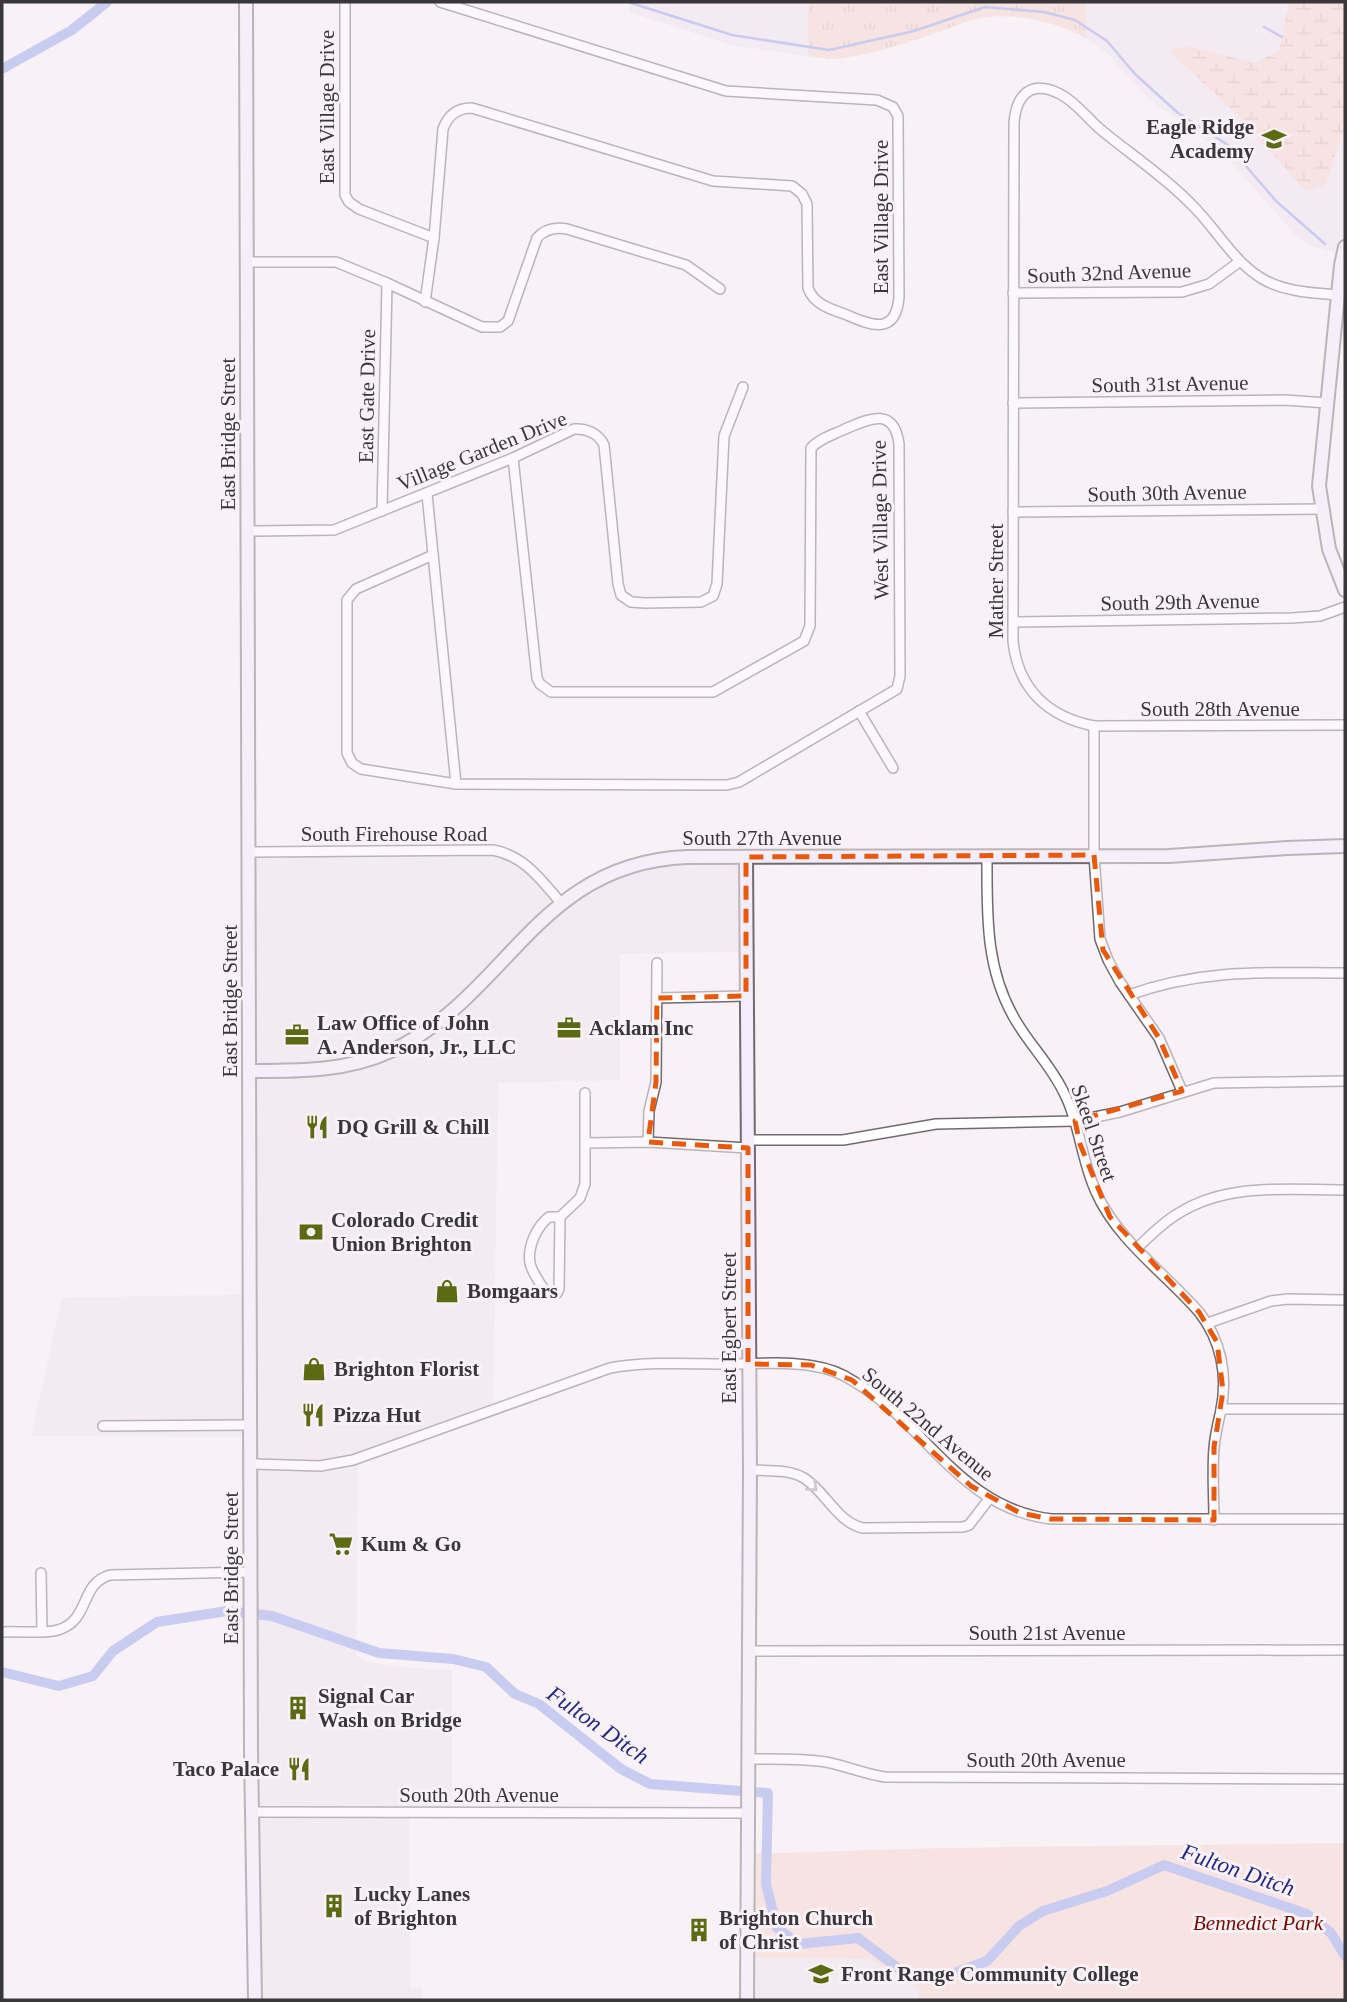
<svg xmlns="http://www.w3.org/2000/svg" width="1347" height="2002" font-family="Georgia,serif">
	<defs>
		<pattern id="grass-tufts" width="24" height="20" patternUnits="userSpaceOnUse" patternTransform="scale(1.75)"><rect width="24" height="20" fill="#f6d2cb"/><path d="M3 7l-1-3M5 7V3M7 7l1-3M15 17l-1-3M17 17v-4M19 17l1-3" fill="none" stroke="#d4b5af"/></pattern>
		<pattern id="wetland-marsh" width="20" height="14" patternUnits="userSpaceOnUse" patternTransform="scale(1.75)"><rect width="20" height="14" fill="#f6d2cb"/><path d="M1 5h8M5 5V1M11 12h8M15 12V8" fill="none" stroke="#d4b5af"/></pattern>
	</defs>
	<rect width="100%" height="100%" fill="#f8f1f6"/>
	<g fill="#efe2ed">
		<polygon points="629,2 808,2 808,56 731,45 629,12"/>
		<polygon points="1086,2 1345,2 1345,247 1343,255 1318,248 1300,240 1222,152 1148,98 1107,53 1086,38"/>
		<polygon points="248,852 506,852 561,903 637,864 746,857 746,952 620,954 620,1080 498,1083 493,1409 358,1459 356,1656 369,1662 410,1668 452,1670 452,1813 409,1813 410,1987 422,1988 422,2000 255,2000 250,1437 31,1436 62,1298 250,1294"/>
		<polygon points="747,1958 871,1959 919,1989 919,2000 747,2000"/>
	</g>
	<path fill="url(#grass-tufts)" d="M808,2H1086V38C1056,22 1015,12 981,18C964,21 946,30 930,35C909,43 856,58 835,59C826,59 817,57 808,56Z"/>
	<polygon fill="url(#wetland-marsh)" points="1289,2 1345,2 1345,125 1326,184 1306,191 1234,111 1169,51 1187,46 1255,63 1279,51"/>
	<polygon fill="#f6d2cb" points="1345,1843 1345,2000 919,2000 919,1989 871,1959 747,1958 748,1854 944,1848"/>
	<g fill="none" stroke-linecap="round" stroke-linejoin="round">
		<g stroke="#91a1ea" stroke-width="2.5">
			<polyline points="628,2 732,35 829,50 914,31 985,7 1044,12 1075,20 1107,41 1135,74 1178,113 1228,145 1276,201 1325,244"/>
			<polyline points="1264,27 1282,37"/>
		</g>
		<g stroke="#91a1ea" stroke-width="10">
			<polyline points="2,69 72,30 107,2"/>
			<polyline points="2,1672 59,1686 93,1676 113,1651 157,1622 227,1611 272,1616 379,1653 453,1659 486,1667 515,1694 539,1704 621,1769 650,1784 768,1793 766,1884 777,1928 799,1944 858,1938 910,1977 946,1976 987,1961 1019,1926 1043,1911 1107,1891 1164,1865 1307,1914 1331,1933 1345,1956"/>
		</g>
		<g stroke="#716b70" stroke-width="12">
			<g id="street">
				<path d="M345,2V195L349,202L359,209L434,238L443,129C448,115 457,108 472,108L713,181L792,186L802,194L807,204L808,288C814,305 831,309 847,315C872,326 896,335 899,297L898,116L893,107L877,100L726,91L440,2"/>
				<path d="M247,262H336L387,283L482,327H500L508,321L537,238C545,229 555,227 567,229L686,265L720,289"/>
				<polyline points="1013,293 1182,292 1209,284 1239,262"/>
				<path d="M1338,295C1312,293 1284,292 1261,278C1231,259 1216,228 1191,204C1164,176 1130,154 1100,129C1087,118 1076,102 1060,94C1031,79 1016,95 1014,123L1013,641C1018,689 1048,717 1094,726L1345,725"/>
				<polyline points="425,302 434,238"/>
				<polyline points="1013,403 1285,400 1327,403"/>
				<polyline points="427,494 456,784"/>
				<polyline points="382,511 387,283"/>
				<polyline points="1013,512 1322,509"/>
				<path d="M248,531L334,530L513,458L574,429C587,428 599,434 604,445L618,584L621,595L631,602L645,603L701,602L713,596L717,584L724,436L743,387"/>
				<path d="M433,555L356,589L347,600V753L352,763L361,769L456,784L727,785L739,782L897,689L900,676L899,444C894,406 869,419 845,429C833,435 820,438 811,448L810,626L804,641L713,692H551L540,684L537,678L513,458"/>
				<polyline points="1014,622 1292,618 1320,616 1345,607"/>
				<polyline points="859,711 893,768"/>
				<polyline points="1094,726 1094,855 1100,939 1108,960 1120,982 1159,1038 1182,1091"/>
				<path d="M248,852L493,850C525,856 541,880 561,903"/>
				<path d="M987,857C987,914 985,970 1016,1021C1030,1045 1051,1066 1063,1091C1080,1123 1081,1160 1096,1192C1117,1240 1165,1273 1199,1312C1221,1340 1228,1375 1221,1410C1218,1423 1215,1435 1214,1448C1212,1472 1214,1496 1214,1520"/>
				<path d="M1129,995C1203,968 1268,973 1345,973"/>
				<polyline points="657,998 746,996"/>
				<polyline points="748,1140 843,1140 936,1124 1075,1121 1120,1112 1214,1083 1345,1081"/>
				<polyline points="648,1142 649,1111 656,1082 657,963"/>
				<polyline points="586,1143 648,1142 748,1148"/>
				<path d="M560,1217H549C537,1226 527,1247 530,1263C532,1273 541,1284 546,1293H557L559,1289L560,1217L580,1198L585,1184V1093"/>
				<path d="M1137,1248C1150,1236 1163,1222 1179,1213C1228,1182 1290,1190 1345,1190"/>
				<polyline points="1208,1323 1271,1301 1288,1299 1345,1300"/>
				<polyline points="1221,1409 1345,1409"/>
				<polyline points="103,1426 250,1425"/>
				<path d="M250,1464L320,1466L353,1460L610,1368C650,1361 692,1364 733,1364C759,1364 787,1361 813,1366C827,1368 841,1373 853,1381C926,1423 959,1508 1051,1519H1345"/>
				<path d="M750,1470C767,1471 789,1469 804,1478C825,1491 838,1523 863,1528L963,1527L969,1525L989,1499"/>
				<polyline points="41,1573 42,1630"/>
				<path d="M2,1632C16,1631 46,1634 58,1630C91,1620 79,1584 110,1575L251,1572"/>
				<polyline points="750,1651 1345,1650"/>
				<path d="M748,1759C774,1759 801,1758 826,1762C846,1766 865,1774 885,1777L1345,1779"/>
				<polyline points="251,1812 748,1813"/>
			</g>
		</g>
		<g stroke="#716b70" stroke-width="16">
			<g id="secondary">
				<polyline points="246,2 251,1751 255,2000"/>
				<polyline points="1345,247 1341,265 1319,486 1329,549 1345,590"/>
				<polyline points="746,857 750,1470 747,2000"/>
				<path d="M249,1071C298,1071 345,1072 391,1051C508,997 536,863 687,857L1169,856L1287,848L1345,846"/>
			</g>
		</g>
		<use href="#street" stroke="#fff" stroke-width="9"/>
		<use href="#secondary" stroke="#f3ecfd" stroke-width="12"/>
	</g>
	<defs><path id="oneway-chevron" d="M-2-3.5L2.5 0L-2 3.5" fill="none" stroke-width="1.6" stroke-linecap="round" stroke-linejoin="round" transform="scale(1.75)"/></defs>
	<use stroke="#9c9b9c" href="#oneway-chevron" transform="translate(813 1487) rotate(43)"/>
	<path d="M0 0H1347V2002H0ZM1094,855L1103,950L1159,1038L1182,1091L1075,1121L1080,1144L1110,1217L1199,1312L1217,1342L1223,1391L1214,1447V1520L1051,1519L1020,1513L971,1486L852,1380L811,1365L748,1364V1148L648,1142L656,1082L657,998L746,996V857Z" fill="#f8f1f6" fill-opacity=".55" fill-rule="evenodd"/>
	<path fill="none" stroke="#e8590c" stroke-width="5" stroke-dasharray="14 9" stroke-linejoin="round" d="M1094,855L1103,950L1159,1038L1182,1091L1075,1121L1080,1144L1110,1217L1199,1312L1217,1342L1223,1391L1214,1447V1520L1051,1519L1020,1513L971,1486L852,1380L811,1365L748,1364V1148L648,1142L656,1082L657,998L746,996V857Z"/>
	<defs>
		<g id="school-bare" transform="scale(1.89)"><path d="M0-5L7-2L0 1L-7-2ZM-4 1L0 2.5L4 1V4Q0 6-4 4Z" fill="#5c6a13" stroke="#f8f1f6" stroke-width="2.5" paint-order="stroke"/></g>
		<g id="office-bare" transform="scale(1.89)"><path d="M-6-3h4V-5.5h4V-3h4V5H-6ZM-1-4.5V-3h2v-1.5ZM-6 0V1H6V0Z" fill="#5c6a13" stroke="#f8f1f6" stroke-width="2.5" paint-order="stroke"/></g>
		<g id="restaurant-bare" transform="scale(1.89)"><path d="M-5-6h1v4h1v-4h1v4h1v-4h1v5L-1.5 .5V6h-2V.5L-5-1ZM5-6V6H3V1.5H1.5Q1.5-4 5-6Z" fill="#5c6a13" stroke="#f8f1f6" stroke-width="2.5" paint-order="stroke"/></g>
		<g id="bank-bare" transform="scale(1.89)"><path d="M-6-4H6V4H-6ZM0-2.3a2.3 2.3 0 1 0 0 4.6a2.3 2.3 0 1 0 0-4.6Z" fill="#5c6a13" stroke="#f8f1f6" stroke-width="2.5" paint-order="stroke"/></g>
		<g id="shop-bare" transform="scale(1.89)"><path d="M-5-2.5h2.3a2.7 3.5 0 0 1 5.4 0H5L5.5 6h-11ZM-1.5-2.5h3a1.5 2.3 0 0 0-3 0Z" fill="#5c6a13" stroke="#f8f1f6" stroke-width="2.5" paint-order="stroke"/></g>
		<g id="supermarket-bare" transform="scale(1.89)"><path d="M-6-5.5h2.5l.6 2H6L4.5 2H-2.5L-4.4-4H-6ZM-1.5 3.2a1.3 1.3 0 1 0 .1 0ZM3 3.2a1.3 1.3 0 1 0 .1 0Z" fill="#5c6a13" stroke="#f8f1f6" stroke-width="2.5" paint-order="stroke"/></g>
		<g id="building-bare" transform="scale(1.89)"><path d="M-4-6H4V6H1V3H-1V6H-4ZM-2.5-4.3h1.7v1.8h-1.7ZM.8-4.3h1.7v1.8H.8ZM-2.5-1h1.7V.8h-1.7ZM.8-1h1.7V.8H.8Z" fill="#5c6a13" stroke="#f8f1f6" stroke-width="2.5" paint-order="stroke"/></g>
		<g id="university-bare" transform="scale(1.89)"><path d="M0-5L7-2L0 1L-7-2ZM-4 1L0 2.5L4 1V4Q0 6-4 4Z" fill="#5c6a13" stroke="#f8f1f6" stroke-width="2.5" paint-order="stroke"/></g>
	</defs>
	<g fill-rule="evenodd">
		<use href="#school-bare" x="1274" y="139"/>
		<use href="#office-bare" x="569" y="1028"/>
		<use href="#office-bare" x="297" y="1035"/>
		<use href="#restaurant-bare" x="317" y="1127"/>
		<use href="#bank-bare" x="311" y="1232"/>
		<use href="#shop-bare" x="447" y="1291"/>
		<use href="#shop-bare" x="314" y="1369"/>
		<use href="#restaurant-bare" x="313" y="1415"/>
		<use href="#supermarket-bare" x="341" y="1544"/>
		<use href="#building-bare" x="298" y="1708"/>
		<use href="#restaurant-bare" x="299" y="1769"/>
		<use href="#building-bare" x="334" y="1906"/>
		<use href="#building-bare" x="699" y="1930"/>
		<use href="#university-bare" x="821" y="1974"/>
	</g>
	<g text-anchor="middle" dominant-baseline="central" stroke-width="6" stroke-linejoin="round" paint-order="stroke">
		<g font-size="21" fill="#393739" stroke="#f8f1f6">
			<text transform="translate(327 107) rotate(-90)">East Village Drive</text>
			<text transform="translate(881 217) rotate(-90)">East Village Drive</text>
			<text transform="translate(1109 273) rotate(-2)">South 32nd Avenue</text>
			<text transform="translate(1170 384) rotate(-1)">South 31st Avenue</text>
			<text transform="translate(367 396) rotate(-89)">East Gate Drive</text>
			<text transform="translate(228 434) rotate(-90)">East Bridge Street</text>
			<text transform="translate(482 451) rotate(-22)">Village Garden Drive</text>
			<text transform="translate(1167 493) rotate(-1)">South 30th Avenue</text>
			<text transform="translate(880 520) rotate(-91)">West Village Drive</text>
			<text transform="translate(996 581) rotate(-90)">Mather Street</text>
			<text transform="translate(1180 602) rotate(-1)">South 29th Avenue</text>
			<text x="1220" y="709">South 28th Avenue</text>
			<text x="394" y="834">South Firehouse Road</text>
			<text x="762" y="838">South 27th Avenue</text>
			<text transform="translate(230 1001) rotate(-90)">East Bridge Street</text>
			<text transform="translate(1094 1133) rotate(71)">Skeel Street</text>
			<text transform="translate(729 1328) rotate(-90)">East Egbert Street</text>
			<text transform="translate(928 1424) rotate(40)">South 22nd Avenue</text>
			<text transform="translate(231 1568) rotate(-90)">East Bridge Street</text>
			<text x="1047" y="1633">South 21st Avenue</text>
			<text x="1046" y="1760">South 20th Avenue</text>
			<text x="479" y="1795">South 20th Avenue</text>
		</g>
		<g font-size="21" font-weight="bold" fill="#393739" stroke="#f8f1f6" text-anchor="start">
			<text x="1254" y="127" text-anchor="end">Eagle Ridge<tspan x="1254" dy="24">Academy</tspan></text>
			<text x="317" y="1023">Law Office of John<tspan x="317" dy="24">A. Anderson, Jr., LLC</tspan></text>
			<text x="589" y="1028">Acklam Inc</text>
			<text x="337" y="1127">DQ Grill &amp; Chill</text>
			<text x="331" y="1220">Colorado Credit<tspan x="331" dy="24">Union Brighton</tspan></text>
			<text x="467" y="1291">Bomgaars</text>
			<text x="334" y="1369">Brighton Florist</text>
			<text x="333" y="1415">Pizza Hut</text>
			<text x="361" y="1544">Kum &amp; Go</text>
			<text x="318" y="1696">Signal Car<tspan x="318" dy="24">Wash on Bridge</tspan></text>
			<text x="279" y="1769" text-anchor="end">Taco Palace</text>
			<text x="354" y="1894">Lucky Lanes<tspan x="354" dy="24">of Brighton</tspan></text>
			<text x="719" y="1918">Brighton Church<tspan x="719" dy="24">of Christ</tspan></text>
			<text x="841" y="1974">Front Range Community College</text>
		</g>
		<g font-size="21" font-style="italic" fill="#740c01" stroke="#f8f1f6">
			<text x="1258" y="1923">Bennedict Park</text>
		</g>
		<g font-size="23" font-style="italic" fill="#262a7d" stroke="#f8f1f6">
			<text transform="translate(598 1725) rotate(35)">Fulton Ditch</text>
			<text transform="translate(1238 1870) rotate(19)">Fulton Ditch</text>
		</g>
	</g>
	<rect width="1347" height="2002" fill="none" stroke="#393739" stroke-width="7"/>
</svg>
